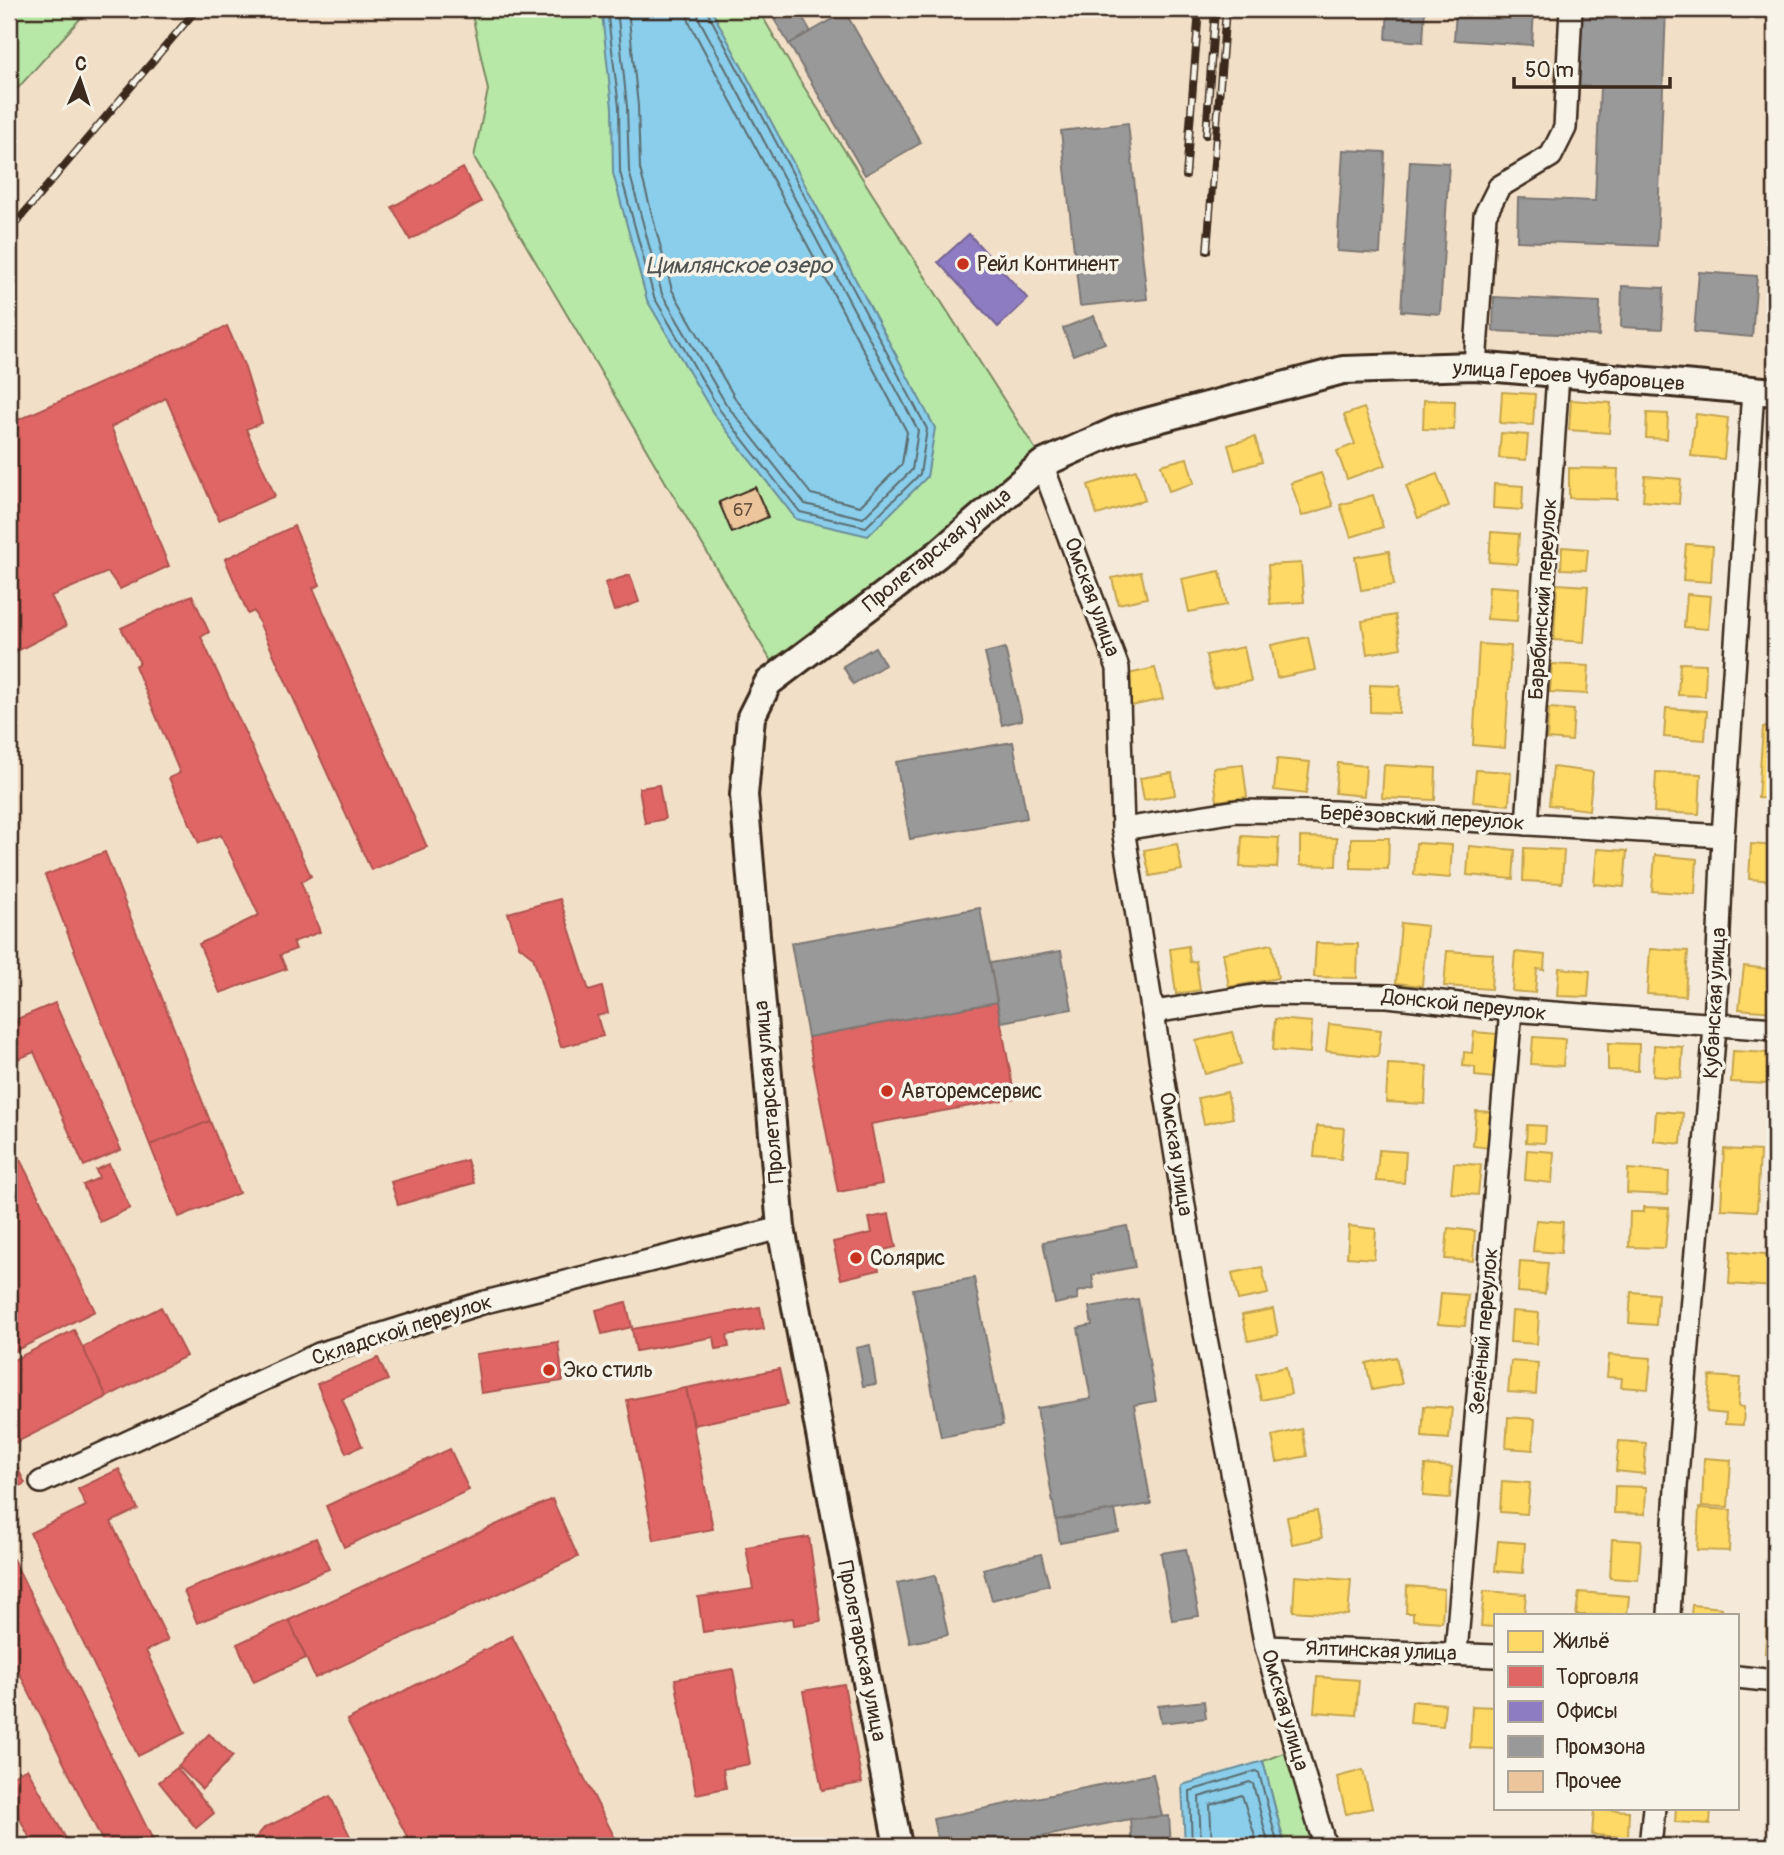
<svg xmlns="http://www.w3.org/2000/svg" width="1784" height="1855" font-family="Pangolin,sans-serif">
	<rect width="100%" height="100%" fill="#f5ead9"/>
	<filter id="ink" filterUnits="userSpaceOnUse"><feTurbulence type="fractalNoise" baseFrequency=".0143" numOctaves="2"/><feDisplacementMap in="SourceGraphic" scale="14" xChannelSelector="R" yChannelSelector="G"/><feConvolveMatrix kernelMatrix="1 2 1 2 8 2 1 2 1" color-interpolation-filters="sRGB"/></filter>
	<g filter="url(#ink)">
		<g fill="#f2dfc7">
			<polygon points="89,9 471,9 488,90 474,157 771,661 758,670 736,713 733,797 771,1227 884,1846 9,1846 9,98"/>
			<polygon points="758,9 1775,9 1775,381 1339,359 1115,417 1036,450 797,76"/>
			<polygon points="1038,487 1110,676 1143,1013 1192,1328 1252,1645 1286,1752 1182,1785 1185,1846 910,1846 790,1223 756,793 765,721 781,692 845,638 945,566"/>
		</g>
		<g fill="#b8e8a7" stroke="#7a8962" stroke-width="2">
			<polygon points="9,9 89,9 9,98"/>
			<polygon points="471,9 758,9 797,76 1036,450 928,545 771,661 474,157 488,90"/>
			<polygon points="1286,1752 1314,1846 1285,1846 1263,1761"/>
		</g>
		<g fill="#8aceeb" stroke="#6a8c99" stroke-width="2">
			<polygon points="599,9 711,9 935,428 927,477 868,536 796,519 713,413 647,300 613,173 612,108 602,14"/>
			<polygon points="1263,1761 1285,1846 1185,1846 1182,1785"/>
		</g>
		<g fill="#ffd966" stroke="#c4a450" stroke-width="2">
			<polygon points="1502,392 1535,394 1533,425 1500,423"/>
			<polygon points="1424,400 1455,401 1454,430 1423,429"/>
			<polygon points="1571,400 1611,403 1609,433 1569,430"/>
			<polygon points="1364,408 1386,465 1347,479 1337,451 1355,444 1344,415"/>
			<polygon points="1647,413 1668,414 1667,439 1646,438"/>
			<polygon points="1696,414 1728,418 1724,459 1691,456"/>
			<polygon points="1501,433 1528,435 1526,460 1499,458"/>
			<polygon points="1255,437 1262,462 1235,470 1228,445"/>
			<polygon points="1187,458 1194,483 1169,491 1161,465"/>
			<polygon points="1569,468 1618,469 1617,499 1569,498"/>
			<polygon points="1136,470 1145,500 1097,515 1088,485"/>
			<polygon points="1321,473 1333,506 1302,516 1291,483"/>
			<polygon points="1437,474 1449,506 1418,518 1406,486"/>
			<polygon points="1645,476 1681,479 1679,504 1643,501"/>
			<polygon points="1494,484 1523,486 1522,510 1493,508"/>
			<polygon points="1373,495 1383,527 1351,537 1340,505"/>
			<polygon points="1491,532 1519,534 1517,564 1489,562"/>
			<polygon points="1686,544 1713,546 1711,582 1683,580"/>
			<polygon points="1562,547 1588,549 1586,570 1561,569"/>
			<polygon points="1389,551 1394,585 1361,590 1355,557"/>
			<polygon points="1301,563 1304,602 1270,604 1268,565"/>
			<polygon points="1220,571 1227,605 1189,612 1182,579"/>
			<polygon points="1141,572 1147,598 1118,604 1112,578"/>
			<polygon points="1557,584 1588,586 1584,642 1554,640"/>
			<polygon points="1489,586 1519,588 1517,621 1487,619"/>
			<polygon points="1687,594 1711,596 1708,629 1684,627"/>
			<polygon points="1395,615 1401,648 1367,654 1362,621"/>
			<polygon points="1308,637 1315,670 1277,678 1271,645"/>
			<polygon points="1479,644 1511,646 1505,748 1473,745"/>
			<polygon points="1244,647 1251,681 1213,688 1206,655"/>
			<polygon points="1771,652 1775,652 1775,699 1768,699"/>
			<polygon points="1680,663 1706,664 1705,696 1678,695"/>
			<polygon points="1552,664 1589,666 1587,694 1550,692"/>
			<polygon points="1155,668 1163,699 1122,708 1115,677"/>
			<polygon points="1370,685 1400,686 1399,713 1370,712"/>
			<polygon points="1549,708 1574,710 1572,741 1547,739"/>
			<polygon points="1666,708 1707,711 1705,740 1664,737"/>
			<polygon points="1763,727 1775,728 1775,799 1758,798"/>
			<polygon points="1277,759 1310,762 1306,794 1274,790"/>
			<polygon points="1338,763 1366,766 1364,796 1335,793"/>
			<polygon points="1243,765 1247,797 1217,801 1213,768"/>
			<polygon points="1384,765 1436,768 1435,800 1382,798"/>
			<polygon points="1553,767 1593,772 1589,810 1549,805"/>
			<polygon points="1476,770 1511,772 1509,805 1473,802"/>
			<polygon points="1656,772 1701,774 1699,814 1654,812"/>
			<polygon points="1172,773 1175,795 1144,800 1140,778"/>
			<polygon points="1242,836 1279,838 1277,868 1240,867"/>
			<polygon points="1300,837 1337,838 1336,866 1300,865"/>
			<polygon points="1351,838 1389,838 1388,869 1351,868"/>
			<polygon points="1416,843 1452,845 1450,878 1414,875"/>
			<polygon points="1177,844 1182,870 1150,876 1144,850"/>
			<polygon points="1751,844 1775,846 1775,881 1749,879"/>
			<polygon points="1469,846 1515,850 1513,879 1467,875"/>
			<polygon points="1524,848 1564,850 1562,883 1523,881"/>
			<polygon points="1597,849 1627,851 1624,887 1594,884"/>
			<polygon points="1655,855 1697,859 1695,894 1652,891"/>
			<polygon points="1401,923 1427,926 1422,986 1396,983"/>
			<polygon points="1316,943 1358,944 1357,978 1314,977"/>
			<polygon points="1272,944 1278,978 1229,987 1223,953"/>
			<polygon points="1188,946 1190,962 1196,961 1200,990 1176,994 1170,949"/>
			<polygon points="1650,949 1688,951 1685,996 1647,994"/>
			<polygon points="1447,951 1493,954 1491,989 1444,986"/>
			<polygon points="1515,952 1545,955 1544,970 1537,969 1535,993 1512,991"/>
			<polygon points="1744,966 1775,970 1774,1012 1739,1009"/>
			<polygon points="1559,968 1590,971 1588,997 1557,996"/>
			<polygon points="1275,1019 1312,1022 1310,1053 1273,1050"/>
			<polygon points="1329,1024 1381,1030 1378,1057 1326,1051"/>
			<polygon points="1232,1032 1241,1064 1205,1074 1196,1041"/>
			<polygon points="1474,1032 1497,1034 1494,1078 1475,1076 1475,1067 1463,1066 1464,1052 1472,1053"/>
			<polygon points="1533,1037 1565,1039 1563,1066 1531,1064"/>
			<polygon points="1608,1043 1639,1044 1638,1071 1608,1070"/>
			<polygon points="1654,1045 1683,1047 1681,1078 1653,1076"/>
			<polygon points="1733,1051 1770,1053 1768,1084 1731,1082"/>
			<polygon points="1388,1064 1427,1066 1425,1104 1386,1102"/>
			<polygon points="1227,1092 1233,1118 1204,1124 1198,1098"/>
			<polygon points="1476,1111 1492,1112 1489,1148 1473,1146"/>
			<polygon points="1656,1111 1683,1113 1681,1144 1654,1141"/>
			<polygon points="1527,1125 1546,1126 1545,1143 1526,1142"/>
			<polygon points="1317,1126 1344,1128 1341,1159 1314,1157"/>
			<polygon points="1724,1149 1760,1151 1757,1211 1721,1209"/>
			<polygon points="1379,1150 1406,1152 1404,1183 1376,1181"/>
			<polygon points="1527,1150 1554,1152 1552,1183 1525,1180"/>
			<polygon points="1454,1163 1481,1165 1478,1195 1451,1193"/>
			<polygon points="1628,1169 1669,1172 1668,1195 1627,1193"/>
			<polygon points="1643,1207 1669,1208 1665,1248 1629,1247 1630,1212 1643,1212"/>
			<polygon points="1536,1220 1563,1222 1561,1253 1533,1251"/>
			<polygon points="1349,1226 1376,1229 1374,1259 1347,1257"/>
			<polygon points="1448,1228 1475,1231 1473,1261 1445,1259"/>
			<polygon points="1731,1251 1775,1255 1775,1287 1729,1284"/>
			<polygon points="1520,1261 1548,1263 1545,1294 1518,1292"/>
			<polygon points="1262,1267 1268,1294 1238,1300 1232,1273"/>
			<polygon points="1631,1292 1658,1294 1656,1325 1629,1323"/>
			<polygon points="1441,1293 1468,1295 1465,1326 1438,1324"/>
			<polygon points="1273,1309 1278,1335 1248,1341 1242,1315"/>
			<polygon points="1512,1311 1539,1313 1537,1344 1510,1342"/>
			<polygon points="1609,1355 1651,1358 1648,1389 1621,1387 1622,1378 1607,1377"/>
			<polygon points="1396,1357 1402,1384 1372,1390 1366,1363"/>
			<polygon points="1511,1361 1538,1363 1536,1394 1508,1392"/>
			<polygon points="1286,1367 1291,1394 1261,1400 1256,1374"/>
			<polygon points="1710,1376 1740,1378 1738,1406 1744,1407 1743,1425 1725,1424 1726,1414 1707,1412"/>
			<polygon points="1424,1406 1452,1408 1449,1439 1422,1437"/>
			<polygon points="1508,1417 1535,1419 1533,1450 1506,1448"/>
			<polygon points="1302,1429 1307,1456 1277,1462 1272,1436"/>
			<polygon points="1619,1441 1646,1443 1644,1474 1616,1471"/>
			<polygon points="1704,1458 1731,1460 1728,1507 1702,1506"/>
			<polygon points="1425,1465 1452,1467 1450,1498 1423,1496"/>
			<polygon points="1502,1481 1530,1483 1527,1514 1500,1512"/>
			<polygon points="1615,1486 1646,1487 1645,1514 1614,1513"/>
			<polygon points="1699,1508 1731,1510 1729,1551 1697,1550"/>
			<polygon points="1317,1511 1322,1538 1292,1544 1287,1517"/>
			<polygon points="1612,1539 1641,1541 1638,1580 1610,1578"/>
			<polygon points="1498,1541 1525,1543 1523,1573 1495,1571"/>
			<polygon points="1295,1576 1351,1580 1348,1615 1293,1611"/>
			<polygon points="1407,1586 1444,1589 1442,1622 1413,1620 1413,1613 1406,1613"/>
			<polygon points="1484,1591 1526,1594 1524,1615 1495,1615 1495,1627 1481,1626"/>
			<polygon points="1579,1592 1629,1596 1627,1615 1576,1615"/>
			<polygon points="1692,1605 1722,1608 1722,1615 1691,1615"/>
			<polygon points="1767,1622 1775,1623 1775,1654 1765,1653"/>
			<polygon points="1317,1677 1359,1680 1356,1715 1314,1712"/>
			<polygon points="1412,1701 1445,1704 1443,1726 1410,1723"/>
			<polygon points="1472,1706 1495,1707 1495,1749 1470,1748"/>
			<polygon points="1363,1770 1372,1808 1346,1814 1337,1777"/>
			<polygon points="1676,1808 1711,1808 1710,1824 1675,1822"/>
			<polygon points="1594,1809 1629,1811 1628,1837 1592,1835"/>
		</g>
		<g fill="#e06666" stroke="#ae5450" stroke-width="2">
			<polygon points="463,168 481,202 410,240 392,207"/>
			<polygon points="227,326 244,365 262,423 246,429 275,496 219,520 166,398 111,427 169,566 120,589 108,572 51,596 66,626 9,655 9,424"/>
			<polygon points="294,526 320,585 313,588 427,847 371,870 254,611 248,614 225,559"/>
			<polygon points="630,575 639,602 614,611 605,583"/>
			<polygon points="192,595 209,632 201,637 311,876 301,882 320,932 293,942 296,949 280,955 286,969 220,993 199,944 259,915 221,835 199,843 169,778 180,773 135,666 140,663 121,628"/>
			<polygon points="659,785 665,819 645,823 639,788"/>
			<polygon points="105,852 210,1121 150,1145 45,875"/>
			<polygon points="560,899 589,991 602,987 608,1013 597,1016 603,1036 561,1047 533,957 519,946 508,913"/>
			<polygon points="997,1002 1015,1098 871,1124 882,1184 838,1192 808,1037"/>
			<polygon points="55,1003 121,1150 84,1166 34,1052 9,1063 9,1026 18,1022 17,1019"/>
			<polygon points="210,1121 239,1193 179,1217 150,1145"/>
			<polygon points="9,1137 95,1311 9,1354"/>
			<polygon points="467,1160 474,1183 398,1205 391,1182"/>
			<polygon points="109,1164 130,1208 100,1222 83,1185 99,1178 96,1170"/>
			<polygon points="889,1214 896,1247 875,1252 879,1270 841,1279 833,1242 872,1233 869,1218"/>
			<polygon points="626,1302 632,1327 602,1334 596,1310"/>
			<polygon points="161,1307 186,1356 107,1397 81,1348"/>
			<polygon points="760,1307 764,1329 727,1335 729,1347 716,1349 714,1337 636,1351 632,1329"/>
			<polygon points="74,1330 107,1397 13,1444 9,1436 9,1362"/>
			<polygon points="558,1342 563,1381 481,1393 476,1354"/>
			<polygon points="378,1358 388,1380 342,1399 362,1446 346,1453 317,1384"/>
			<polygon points="779,1369 787,1405 694,1425 686,1388"/>
			<polygon points="686,1388 713,1529 654,1540 627,1400"/>
			<polygon points="450,1449 469,1490 344,1547 326,1506"/>
			<polygon points="9,1451 25,1483 9,1492"/>
			<polygon points="119,1469 138,1509 111,1522 168,1640 146,1651 185,1733 138,1756 30,1533 86,1506 78,1489"/>
			<polygon points="552,1499 578,1557 315,1678 289,1620"/>
			<polygon points="809,1537 821,1621 794,1625 793,1618 703,1632 698,1597 753,1589 746,1547"/>
			<polygon points="316,1538 329,1569 197,1623 184,1591"/>
			<polygon points="13,1559 156,1846 105,1846 9,1652 9,1561"/>
			<polygon points="289,1620 306,1658 254,1682 237,1644"/>
			<polygon points="512,1636 619,1846 412,1846 347,1720"/>
			<polygon points="733,1669 750,1764 723,1769 726,1788 696,1794 675,1679"/>
			<polygon points="844,1684 862,1783 822,1790 803,1691"/>
			<polygon points="209,1734 233,1756 202,1789 178,1766"/>
			<polygon points="27,1768 70,1846 34,1846 9,1798 9,1778"/>
			<polygon points="177,1768 214,1813 196,1828 159,1782"/>
			<polygon points="330,1796 355,1846 249,1846 264,1828"/>
		</g>
		<polygon fill="#8e7cc3" stroke="#756392" stroke-width="2" points="969,234 1028,299 998,327 938,262"/>
		<g fill="#999" stroke="#7d7874" stroke-width="2">
			<polygon points="768,9 798,9 811,32 789,44"/>
			<polygon points="1042,9 1106,9 1107,11 1043,18"/>
			<polygon points="1388,9 1425,9 1423,42 1386,39"/>
			<polygon points="1456,9 1534,9 1532,45 1454,40"/>
			<polygon points="1582,9 1666,9 1657,246 1517,241 1518,198 1595,201 1600,87 1579,86"/>
			<polygon points="845,12 921,143 865,175 789,44"/>
			<polygon points="1128,123 1147,299 1080,306 1061,131"/>
			<polygon points="1343,150 1385,152 1380,254 1337,251"/>
			<polygon points="1410,161 1449,163 1440,314 1401,311"/>
			<polygon points="1699,272 1757,276 1752,337 1694,332"/>
			<polygon points="1622,286 1664,288 1662,329 1621,327"/>
			<polygon points="1494,297 1600,302 1599,336 1493,331"/>
			<polygon points="1094,316 1105,343 1073,355 1063,328"/>
			<polygon points="875,647 885,665 853,684 843,666"/>
			<polygon points="1005,648 1022,720 1002,725 985,653"/>
			<polygon points="1013,742 1027,818 910,839 896,762"/>
			<polygon points="980,908 997,1002 808,1037 791,943"/>
			<polygon points="1061,951 1072,1009 1001,1022 990,963"/>
			<polygon points="1127,1226 1135,1267 1092,1275 1094,1288 1077,1292 1078,1299 1055,1304 1043,1242"/>
			<polygon points="974,1278 1003,1425 941,1437 913,1289"/>
			<polygon points="1138,1299 1156,1401 1134,1405 1151,1504 1056,1520 1037,1408 1091,1399 1078,1328 1092,1325 1089,1307"/>
			<polygon points="870,1345 876,1384 863,1386 856,1348"/>
			<polygon points="1115,1510 1119,1532 1060,1543 1056,1520"/>
			<polygon points="1186,1549 1199,1616 1172,1620 1161,1553"/>
			<polygon points="1041,1554 1049,1585 992,1600 983,1569"/>
			<polygon points="935,1575 948,1635 910,1643 897,1583"/>
			<polygon points="1204,1701 1206,1718 1161,1723 1158,1706"/>
			<polygon points="1153,1774 1162,1816 1130,1819 995,1846 939,1846 933,1819"/>
			<polygon points="1169,1816 1171,1846 1132,1846 1130,1819"/>
		</g>
		<g fill="none" stroke-linecap="round" stroke-linejoin="round">
			<g stroke="#5b6c70" stroke-width="2">
				<polyline points="607,9 619,107 620,172 654,297 719,409 800,512 866,527 920,474 927,429 706,9"/>
				<polyline points="617,9 627,107 629,171 662,294 726,404 805,504 863,518 912,470 918,430 699,19 697,9"/>
				<polyline points="628,9 638,106 640,169 672,290 735,398 811,494 860,506 902,464 907,432 690,24 686,9"/>
				<polyline points="1192,1846 1190,1791 1256,1771 1259,1773 1278,1846"/>
				<polyline points="1201,1846 1199,1797 1250,1782 1253,1784 1269,1846"/>
				<polyline points="1212,1846 1210,1805 1242,1795 1258,1846"/>
			</g>
		</g>
		<polygon fill="#ecc59c" stroke="#3b2a1e" stroke-width="2" points="755,487 768,517 732,533 719,502"/>
		<g fill="none" stroke-linecap="round" stroke-linejoin="round">
			<g stroke="#3b2a1e" stroke-width="26">
				<g id="minor">
					<polyline points="1475,366 1485,215 1499,187 1551,156 1565,128 1571,9"/>
					<polyline points="1042,464 1118,668 1123,829 1203,1323 1266,1647 1325,1846"/>
					<polyline points="1527,824 1558,375"/>
					<polyline points="1123,829 1237,811 1334,812 1723,836"/>
					<polyline points="1154,1012 1266,994 1388,996 1511,1010 1775,1029"/>
					<polyline points="41,1482 319,1354 485,1302 781,1228"/>
					<polyline points="1669,1615 1676,1487 1715,1027 1723,836 1753,390"/>
					<polyline points="1266,1647 1495,1656"/>
					<polyline points="1456,1652 1511,1010"/>
					<polyline points="1737,1677 1775,1681"/>
					<polyline points="1650,1846 1654,1808"/>
				</g>
			</g>
			<g stroke="#3b2a1e" stroke-width="32">
				<polyline id="tertiary" points="898,1846 781,1228 744,795 751,717 768,683 937,555 1042,464 1120,429 1343,370 1475,366 1775,392"/>
			</g>
			<use href="#minor" stroke="#f7f3e8" stroke-width="21"/>
			<use href="#tertiary" stroke="#f7f3e8" stroke-width="26"/>
			<g stroke="#3b2a1e" stroke-width="8">
				<g id="rail">
					<polyline points="1206,135 1215,9"/>
					<polyline points="1186,176 1199,9"/>
					<polyline points="9,231 197,9"/>
					<polyline points="1207,251 1226,9"/>
				</g>
			</g>
			<use href="#rail" stroke="#f7f3e8" stroke-width="5" stroke-dasharray="16" stroke-linecap="butt"/>
		</g>
	</g>
	<g fill="#c8321e" stroke="#f7f3e8" stroke-width="2.5">
		<circle cx="963" cy="264" r="7"/>
		<circle cx="887" cy="1091" r="7"/>
		<circle cx="856" cy="1258" r="7"/>
		<circle cx="549" cy="1370" r="7"/>
	</g>
	<g text-anchor="middle" dominant-baseline="central" stroke-width="7" stroke-linejoin="round" paint-order="stroke">
		<g font-size="18" fill="#67513e">
			<text x="743" y="510">67</text>
		</g>
		<g font-size="21" fill="#3b2a1e" stroke="#f7f3e8" text-anchor="start">
			<text x="977" y="264">Рейл Континент</text>
			<text x="901" y="1091">Авторемсервис</text>
			<text x="870" y="1258">Солярис</text>
			<text x="563" y="1370">Эко стиль</text>
		</g>
		<g font-size="21" fill="#3b2a1e" stroke="#f7f3e8">
			<text transform="translate(1569 376) rotate(4)">улица Героев Чубаровцев</text>
			<text transform="translate(937 550) rotate(-39)">Пролетарская улица</text>
			<text transform="translate(1092 597) rotate(70)">Омская улица</text>
			<text transform="translate(1543 599) rotate(-86)">Барабинский переулок</text>
			<text transform="translate(1422 818) rotate(3)">Берёзовский переулок</text>
			<text transform="translate(1715 1003) rotate(-87)">Кубанская улица</text>
			<text transform="translate(1464 1005) rotate(6)">Донской переулок</text>
			<text transform="translate(769 1092) rotate(-95)">Пролетарская улица</text>
			<text transform="translate(1176 1154) rotate(81)">Омская улица</text>
			<text transform="translate(402 1330) rotate(-18)">Складской переулок</text>
			<text transform="translate(1484 1331) rotate(-85)">Зелёный переулок</text>
			<text transform="translate(862 1651) rotate(79)">Пролетарская улица</text>
			<text transform="translate(1381 1651) rotate(2)">Ялтинская улица</text>
			<text transform="translate(1285 1710) rotate(74)">Омская улица</text>
		</g>
		<g font-size="23" font-style="italic" fill="#4f5351" stroke="#f7f3e8">
			<text x="739" y="265">Цимлянское озеро</text>
		</g>
	</g>
	<rect width="1784" height="1855" fill="none" stroke="#f7f3e8" stroke-width="35"/>
	<rect x="18" y="18" width="1749" height="1820" fill="none" stroke="#3b2a1e" stroke-width="2.5" filter="url(#ink)"/>
	<rect x="1494" y="1614" width="245" height="196" fill="#f7f3e8" stroke="#aca397" stroke-width="2"/>
	<rect x="1508" y="1631" width="35" height="21" fill="#ffd966" stroke="#aca397" stroke-width="2"/>
	<text x="1556" y="1648" font-size="21" fill="#3b2a1e">Жильё</text>
	<rect x="1508" y="1666" width="35" height="21" fill="#e06666" stroke="#aca397" stroke-width="2"/>
	<text x="1556" y="1684" font-size="21" fill="#3b2a1e">Торговля</text>
	<rect x="1508" y="1701" width="35" height="21" fill="#8e7cc3" stroke="#aca397" stroke-width="2"/>
	<text x="1556" y="1718" font-size="21" fill="#3b2a1e">Офисы</text>
	<rect x="1508" y="1736" width="35" height="21" fill="#999999" stroke="#aca397" stroke-width="2"/>
	<text x="1556" y="1754" font-size="21" fill="#3b2a1e">Промзона</text>
	<rect x="1508" y="1771" width="35" height="21" fill="#ecc59c" stroke="#aca397" stroke-width="2"/>
	<text x="1556" y="1788" font-size="21" fill="#3b2a1e">Прочее</text>
	<g transform="translate(80 80) rotate(3)" stroke="#f7f3e8" stroke-width="5" paint-order="stroke">
	<path d="M0-5L12 26L0 18L-12 26Z" fill="#3b2a1e"/>
	<text y="-10" font-size="19" font-weight="bold" text-anchor="middle" fill="#3b2a1e">С</text>
	</g>
	<path d="M1514 77v10h156v-10" fill="none" stroke="#3b2a1e" stroke-width="3.5"/>
	<text x="1525" y="77" font-size="21" fill="#3b2a1e" stroke="#f7f3e8" stroke-width="5" paint-order="stroke">50 m</text>
</svg>
